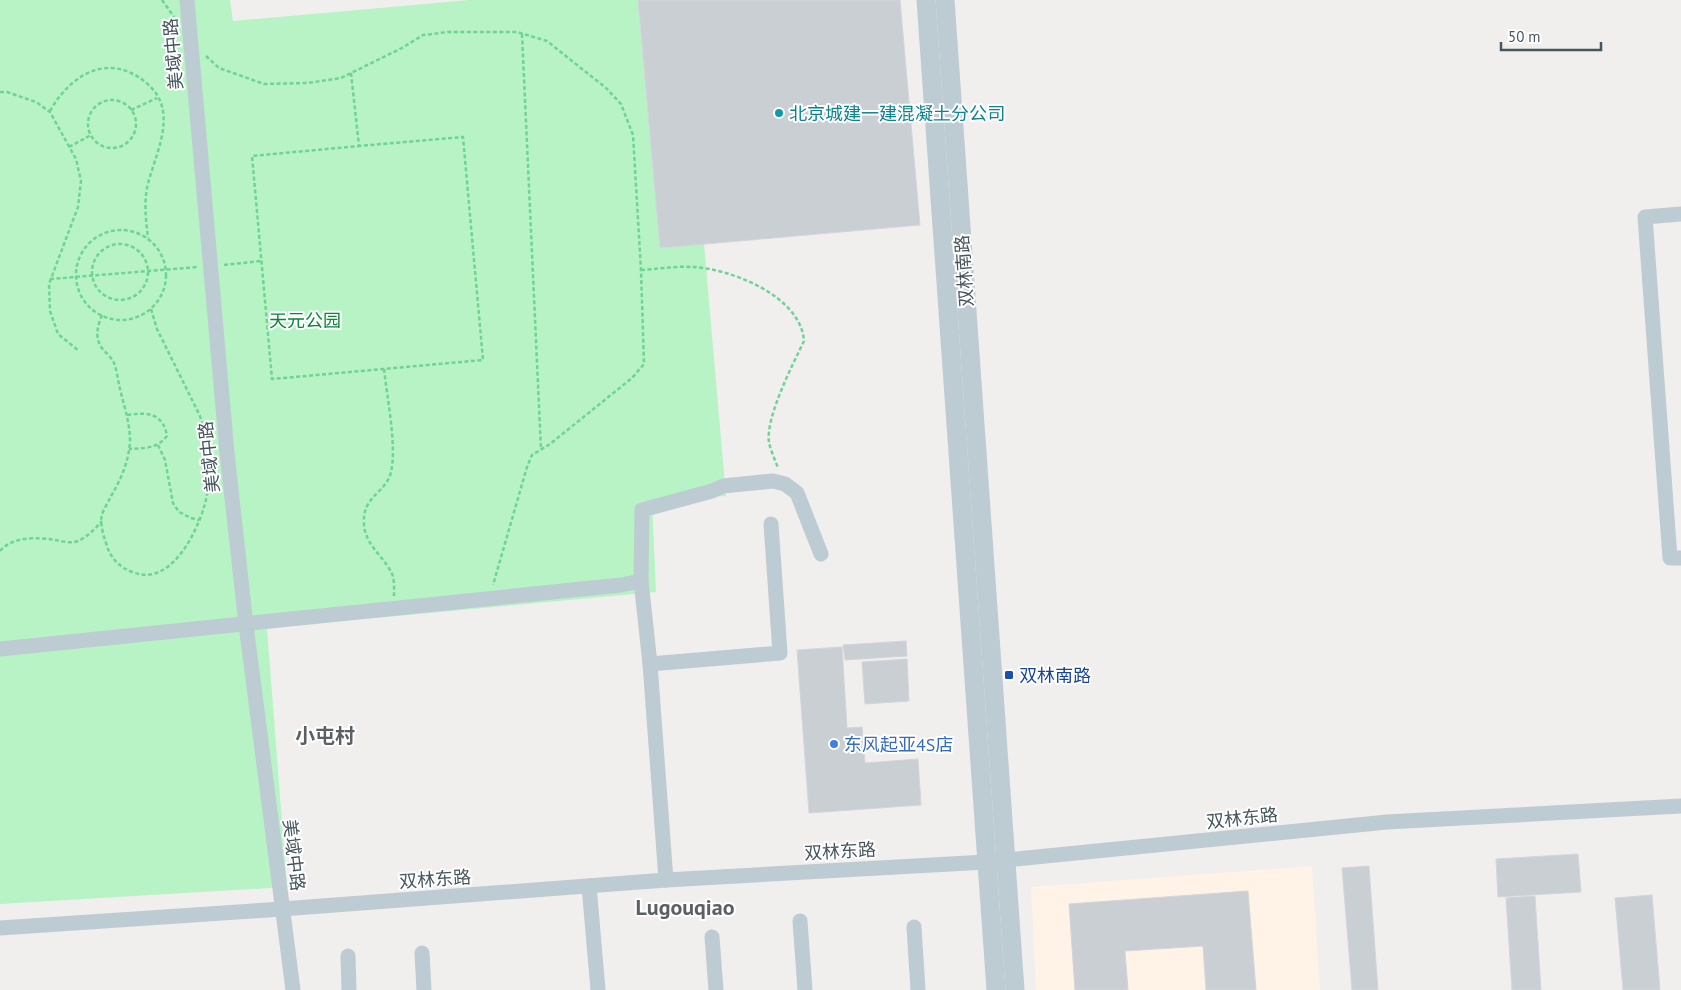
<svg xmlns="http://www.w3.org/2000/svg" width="1681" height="990" font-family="'PT Sans','Noto Sans SC',sans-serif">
	<rect width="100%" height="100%" fill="#f1eeee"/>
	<polygon fill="#fef3e6" points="1312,866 1320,990 1036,990 1031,887"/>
	<polygon fill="#b8f3c6" points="0,0 230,0 233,21 469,0 638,0 660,248 704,244 726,496 652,500 656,592 267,628 287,887 0,904"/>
	<g fill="#cacfd4" stroke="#d2d6db">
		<polygon points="638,0 900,0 920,225 660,248"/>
		<polygon points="906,641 907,656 845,660 843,645"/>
		<polygon points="842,647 847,728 862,727 865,763 918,759 921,805 809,813 797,650"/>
		<polygon points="907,659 909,701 865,704 862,662"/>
		<polygon points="1578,854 1581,892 1498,897 1496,859"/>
		<polygon points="1369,866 1378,990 1352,990 1342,868"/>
		<polygon points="1248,891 1256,990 1206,990 1203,946 1125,951 1128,990 1075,990 1069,904"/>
		<polygon points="1652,895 1660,990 1623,990 1615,898"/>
		<polygon points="1535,896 1541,990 1512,990 1506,898"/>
	</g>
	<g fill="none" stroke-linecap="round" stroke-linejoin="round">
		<g stroke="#6dd592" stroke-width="2.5" stroke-dasharray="4 2.5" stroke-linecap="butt">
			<polyline points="162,0 174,17"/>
			<polyline points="522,34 541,450"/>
			<polyline points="206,56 219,68 264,84 308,83 341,78 402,48 423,35 448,32 517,32 547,41 606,88 621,104 633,135 641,270 644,364 632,378 550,444 532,455 527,467 493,585"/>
			<polyline points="351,73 359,146 252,156 272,379 483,360 463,137 359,146"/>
			<polyline points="0,92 7,92 36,102 50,112 76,159 81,181 78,207 49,284 50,311 58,334 79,351"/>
			<circle cx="112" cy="124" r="24"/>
			<polyline points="131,110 157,98"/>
			<path d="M50,111C66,82 97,57 131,73C140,77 149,84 155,92C176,120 153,159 147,188C144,205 146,221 148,238"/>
			<polyline points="69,147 91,135"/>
			<circle cx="121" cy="275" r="45"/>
			<circle cx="120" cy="272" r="28"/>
			<polyline points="224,265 261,261"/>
			<path d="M641,270C658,269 675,266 691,267C730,268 801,296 804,341C793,364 765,418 769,443C771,451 775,460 778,468"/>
			<polyline points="50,279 198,267"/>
			<polyline points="151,309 157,329 200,416 211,457"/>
			<path d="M102,315C98,325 95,335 100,345C103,351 111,356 114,363C117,371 118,381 120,389C124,406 130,423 130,441C129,462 120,481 110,498C108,503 103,510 102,515C99,524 105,540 108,549C113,561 122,569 135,573C171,585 196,534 204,507C209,491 209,474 210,457"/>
			<path d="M384,369C387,397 397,446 391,472C386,494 362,495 364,524C365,544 381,554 390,570C395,577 394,588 394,596"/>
			<path d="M127,415C148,412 163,413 167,436C157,449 144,448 129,449"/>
			<polyline points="158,445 165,460 173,503 179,512 191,518 199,520"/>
			<path d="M0,551C13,536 37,537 55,540C62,541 71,544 78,541C87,537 95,529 102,521"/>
		</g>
		<g stroke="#bdccd2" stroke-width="15">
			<polyline points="187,0 227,453 246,625 293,990"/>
			<polyline points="1681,214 1645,217 1670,558 1681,558"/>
			<polyline points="0,649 621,585 641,581"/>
			<polyline points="650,664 780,653 771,524"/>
			<polyline points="666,880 650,664 641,581 642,510 712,491 723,486 773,481 785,484 797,493 821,554"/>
			<polyline points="589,886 598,990"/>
			<polyline points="800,921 805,990"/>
			<polyline points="914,927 918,990"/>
			<polyline points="0,928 282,909 666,880 986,862 1387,822 1681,806"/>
			<polyline points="712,937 716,990"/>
			<polyline points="422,953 424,990"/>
			<polyline points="348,956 349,990"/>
		</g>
		<g stroke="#bdccd2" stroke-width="19">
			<polyline points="926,0 996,990"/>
			<polyline points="945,0 1015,990"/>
		</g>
	</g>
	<circle fill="#0f9aa8" stroke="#fff" stroke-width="2" cx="779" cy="113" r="5"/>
	<rect fill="#1a4fb4" stroke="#fff" stroke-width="2" x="1004" y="670" width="10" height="10" rx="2.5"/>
	<circle fill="#3f7fe0" stroke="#fff" stroke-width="2" cx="834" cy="744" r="5"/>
	<g text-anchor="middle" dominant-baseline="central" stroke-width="4" stroke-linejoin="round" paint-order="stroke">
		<g font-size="18" fill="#45565e" stroke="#fff">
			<text transform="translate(173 54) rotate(-95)">美域中路</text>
			<text transform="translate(964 271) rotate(-94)">双林南路</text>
			<text transform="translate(209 457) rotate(-96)">美域中路</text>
			<text transform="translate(1242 818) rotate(-6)">双林东路</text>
			<text transform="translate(840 851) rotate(-3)">双林东路</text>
			<text transform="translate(294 855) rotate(83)">美域中路</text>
			<text transform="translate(435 879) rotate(-4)">双林东路</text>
		</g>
		<g font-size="18" fill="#0d838f" stroke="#fff" text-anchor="start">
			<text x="789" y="113">北京城建一建混凝土分公司</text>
		</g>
		<g font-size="18" fill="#0e8638" stroke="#fff">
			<text x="305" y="320">天元公园</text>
		</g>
		<g font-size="18" fill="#164399" stroke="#fff" text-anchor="start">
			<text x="1019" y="675">双林南路</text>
		</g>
		<g font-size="18" fill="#366cbe" stroke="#fff" text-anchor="start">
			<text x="844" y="744">东风起亚4S店</text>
		</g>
		<g font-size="20" font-weight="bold" fill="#5a6064" stroke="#fff">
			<text x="325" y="736">小屯村</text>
		</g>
		<g font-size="22" font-weight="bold" fill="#5a6064" stroke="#fff">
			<text x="685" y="907">Lugouqiao</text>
		</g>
	</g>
	<path d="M1501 42v8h100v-8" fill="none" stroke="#45565e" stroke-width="2.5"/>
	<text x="1508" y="42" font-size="15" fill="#45565e" stroke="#ffffff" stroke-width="4" paint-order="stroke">50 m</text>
</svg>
